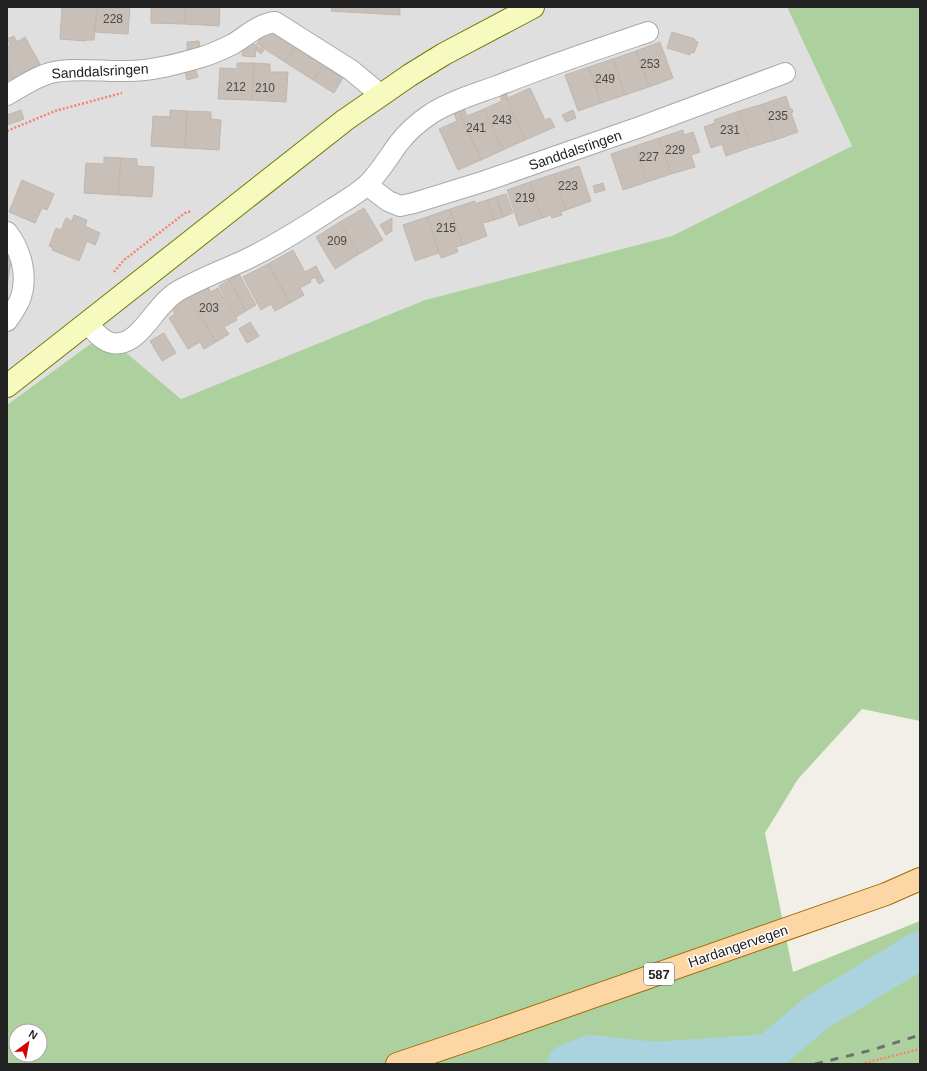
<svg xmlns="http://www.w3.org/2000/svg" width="927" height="1071" font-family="Arial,sans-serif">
	<rect width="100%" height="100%" fill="#f2efe9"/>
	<polygon fill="#e0dfdf" points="7,7 787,7 852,146 672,236 425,300 181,399 104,334 7,405"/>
	<path fill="#add19e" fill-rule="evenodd" d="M787,7H920V721L862,709L798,779L765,833L793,972L920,921V1064H7V405L104,334L181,399L425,300L672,236L852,146ZM16,1031H40V1055H16Z"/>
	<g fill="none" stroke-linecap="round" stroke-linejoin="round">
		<polyline stroke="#aad3df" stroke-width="38" points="566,1064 590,1054 655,1061 769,1053 816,1013 920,950"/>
	</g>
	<g fill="#c7bfb8" stroke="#c4b6ab">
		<polygon points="62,7 97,7 94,40 86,40 86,41 60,39"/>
		<polygon points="97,7 130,7 128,34 95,32"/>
		<polygon points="151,7 185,7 185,24 151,23"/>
		<polygon points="185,7 220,7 219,26 185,24"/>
		<polygon points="332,7 366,7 365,13 331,11"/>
		<polygon points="366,7 400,7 400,15 365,13"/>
		<polygon points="266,28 295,47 285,62 257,44"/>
		<polygon points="672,32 695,39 694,41 698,42 694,53 691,52 690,55 667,48"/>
		<polygon points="14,36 17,42 25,37 40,64 13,78 7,67 7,47 10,45 7,39"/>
		<polygon points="199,41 200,49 187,52 187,42"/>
		<polygon points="660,42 673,78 649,87 636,51"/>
		<polygon points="243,43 257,45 256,46 264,50 261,54 256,50 255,57 242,56"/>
		<polygon points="295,47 323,65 313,80 285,62"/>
		<polygon points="636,51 649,87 625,95 613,59"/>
		<polygon points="613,59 625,95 601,103 589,67"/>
		<polygon points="237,63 254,63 252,100 218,99 220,68 237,69"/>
		<polygon points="254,63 270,64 270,72 288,72 286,102 252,100"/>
		<polygon points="323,65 343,78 334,93 313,80"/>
		<polygon points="7,67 13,78 7,81"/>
		<polygon points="589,67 601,103 578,111 565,75"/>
		<polygon points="195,68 198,77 187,80 185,71"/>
		<polygon points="530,88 545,120 550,118 555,127 525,140 503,90 504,89 508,98"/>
		<polygon points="503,90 525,140 503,150 484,109 502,101 498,92"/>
		<polygon points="786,96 790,109 792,109 793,112 791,113 798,132 775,140 763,104"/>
		<polygon points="763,104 775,140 751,147 739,111"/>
		<polygon points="463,107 467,116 484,109 503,150 481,160 458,109"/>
		<polygon points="458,109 481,160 458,170 439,129 457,121 453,111"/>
		<polygon points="21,110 24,119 7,125 7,115"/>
		<polygon points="170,110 187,111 185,148 151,146 153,116 170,117"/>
		<polygon points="573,110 576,118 566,122 562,115"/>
		<polygon points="187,111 211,112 211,119 221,120 219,150 185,148"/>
		<polygon points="739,111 751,147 726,156 722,144 711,148 704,127 715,123 714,120"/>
		<polygon points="683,130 684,135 693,132 700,152 691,155 695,167 671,174 659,138"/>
		<polygon points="659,138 671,174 647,182 635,146"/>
		<polygon points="635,146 647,182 623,190 611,154"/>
		<polygon points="104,157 121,158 118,195 84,193 86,163 104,164"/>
		<polygon points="121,158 137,159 137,166 154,167 152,197 118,195"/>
		<polygon points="579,166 591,201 566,210 554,174"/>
		<polygon points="554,174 566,210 561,212 562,215 552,218 551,215 542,218 530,182"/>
		<polygon points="22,180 54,194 47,210 42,208 35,223 9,212"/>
		<polygon points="530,182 542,218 519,226 507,190"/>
		<polygon points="603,183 605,190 595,193 593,186"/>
		<polygon points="506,194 513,213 503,217 496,197"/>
		<polygon points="496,197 503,217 494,220 487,200"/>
		<polygon points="487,200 494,220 484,223 477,203"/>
		<polygon points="475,201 487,236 463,245 450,209"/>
		<polygon points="364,208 383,240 359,254 340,222"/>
		<polygon points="450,209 463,245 456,247 458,252 441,258 427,217"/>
		<polygon points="74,215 87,220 85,226 100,233 95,245 87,241 79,261 52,250 53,248 49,246 56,228 61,230 66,218 72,221"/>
		<polygon points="427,217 439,253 415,261 403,225"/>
		<polygon points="392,218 392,231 386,235 380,225"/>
		<polygon points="340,222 359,254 335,269 316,237"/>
		<polygon points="293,250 305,272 316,266 324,281 319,284 315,277 310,280 311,282 300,288 304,295 290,303 268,264"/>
		<polygon points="7,255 10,255 8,261 11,262 7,286"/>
		<polygon points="268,264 290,303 275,311 271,304 261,310 243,277"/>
		<polygon points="239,274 256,305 246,311 229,280"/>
		<polygon points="229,280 246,311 236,317 219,286"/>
		<polygon points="207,286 211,292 218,288 237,320 224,327 229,334 216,342 189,297"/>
		<polygon points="189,297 216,342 204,349 200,342 188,349 169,318 175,314 171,307"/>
		<polygon points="250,322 259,336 247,343 239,329"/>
		<polygon points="164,333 176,353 162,361 150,341"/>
	</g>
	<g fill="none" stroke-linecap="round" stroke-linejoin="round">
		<g stroke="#a9a9a9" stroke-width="22">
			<g id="minor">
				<path d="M7,95C21,87 35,77 50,73C71,67 105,72 127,71C152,71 178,64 202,57C212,54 223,49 233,44C248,35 258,24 275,22L351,70L381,95"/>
				<polyline points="367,185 388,201 400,206 414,203 485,181 640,127 785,73"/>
				<path d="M7,232C21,250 28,275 21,297C18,306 12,314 7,321"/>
				<path d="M87,323C96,333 106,346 120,343C142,340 156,304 178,291C200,279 223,270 245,260C275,246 304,227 332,209C343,202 357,194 367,185C379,173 388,158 398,144C407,132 420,121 432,113C451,101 475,94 497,86C547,66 598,49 648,32"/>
			</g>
		</g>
		<g stroke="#707d05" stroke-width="24">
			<polyline id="secondary" points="7,386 345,120 410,75 444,54 533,7"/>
		</g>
		<g stroke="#a06b00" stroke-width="24">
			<polyline id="primary" points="397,1064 492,1032 886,894 920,879"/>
		</g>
		<g stroke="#fa8072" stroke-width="2.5" stroke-dasharray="2 2" stroke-linecap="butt">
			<polyline points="7,131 55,111 122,93"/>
			<polyline points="114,272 124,260 185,213 192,211"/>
			<polyline points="861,1064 920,1049"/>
		</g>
		<use href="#minor" stroke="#fff" stroke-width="20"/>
		<use href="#secondary" stroke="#f7fabf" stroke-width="22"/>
		<use href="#primary" stroke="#fcd6a4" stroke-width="22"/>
		<polyline stroke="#707070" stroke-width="3" stroke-dasharray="8 8" stroke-linecap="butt" points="815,1064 872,1050 920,1035"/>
	</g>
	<g text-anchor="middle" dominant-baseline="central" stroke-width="3" stroke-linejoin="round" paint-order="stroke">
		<g font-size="12" fill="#4b4948">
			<text x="113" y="19">228</text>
			<text x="650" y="64">253</text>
			<text x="605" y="79">249</text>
			<text x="236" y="87">212</text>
			<text x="265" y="88">210</text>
			<text x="778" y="116">235</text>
			<text x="502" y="120">243</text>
			<text x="476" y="128">241</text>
			<text x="730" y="130">231</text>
			<text x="675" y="150">229</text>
			<text x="649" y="157">227</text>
			<text x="568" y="186">223</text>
			<text x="525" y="198">219</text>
			<text x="446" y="228">215</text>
			<text x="337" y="241">209</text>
			<text x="209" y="308">203</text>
		</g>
		<rect fill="#fff" stroke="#646464" stroke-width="1" x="644" y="963" width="30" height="22" rx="3"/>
		<g font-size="13" font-weight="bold" fill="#222">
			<text x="659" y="974">587</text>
		</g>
		<g font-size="14" fill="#222" stroke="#fff">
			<text transform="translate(100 71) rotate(-3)">Sanddalsringen</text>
			<text transform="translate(575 150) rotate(-19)">Sanddalsringen</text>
			<text transform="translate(738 946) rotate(-19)">Hardangervegen</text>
		</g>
	</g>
	<rect width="927" height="1071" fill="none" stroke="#222222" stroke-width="16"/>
	<g transform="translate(28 1043) rotate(32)"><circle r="19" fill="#ffffff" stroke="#a7a7a7"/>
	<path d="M0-3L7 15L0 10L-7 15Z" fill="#d40000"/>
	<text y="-6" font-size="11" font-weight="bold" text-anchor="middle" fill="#222222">N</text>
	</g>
</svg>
